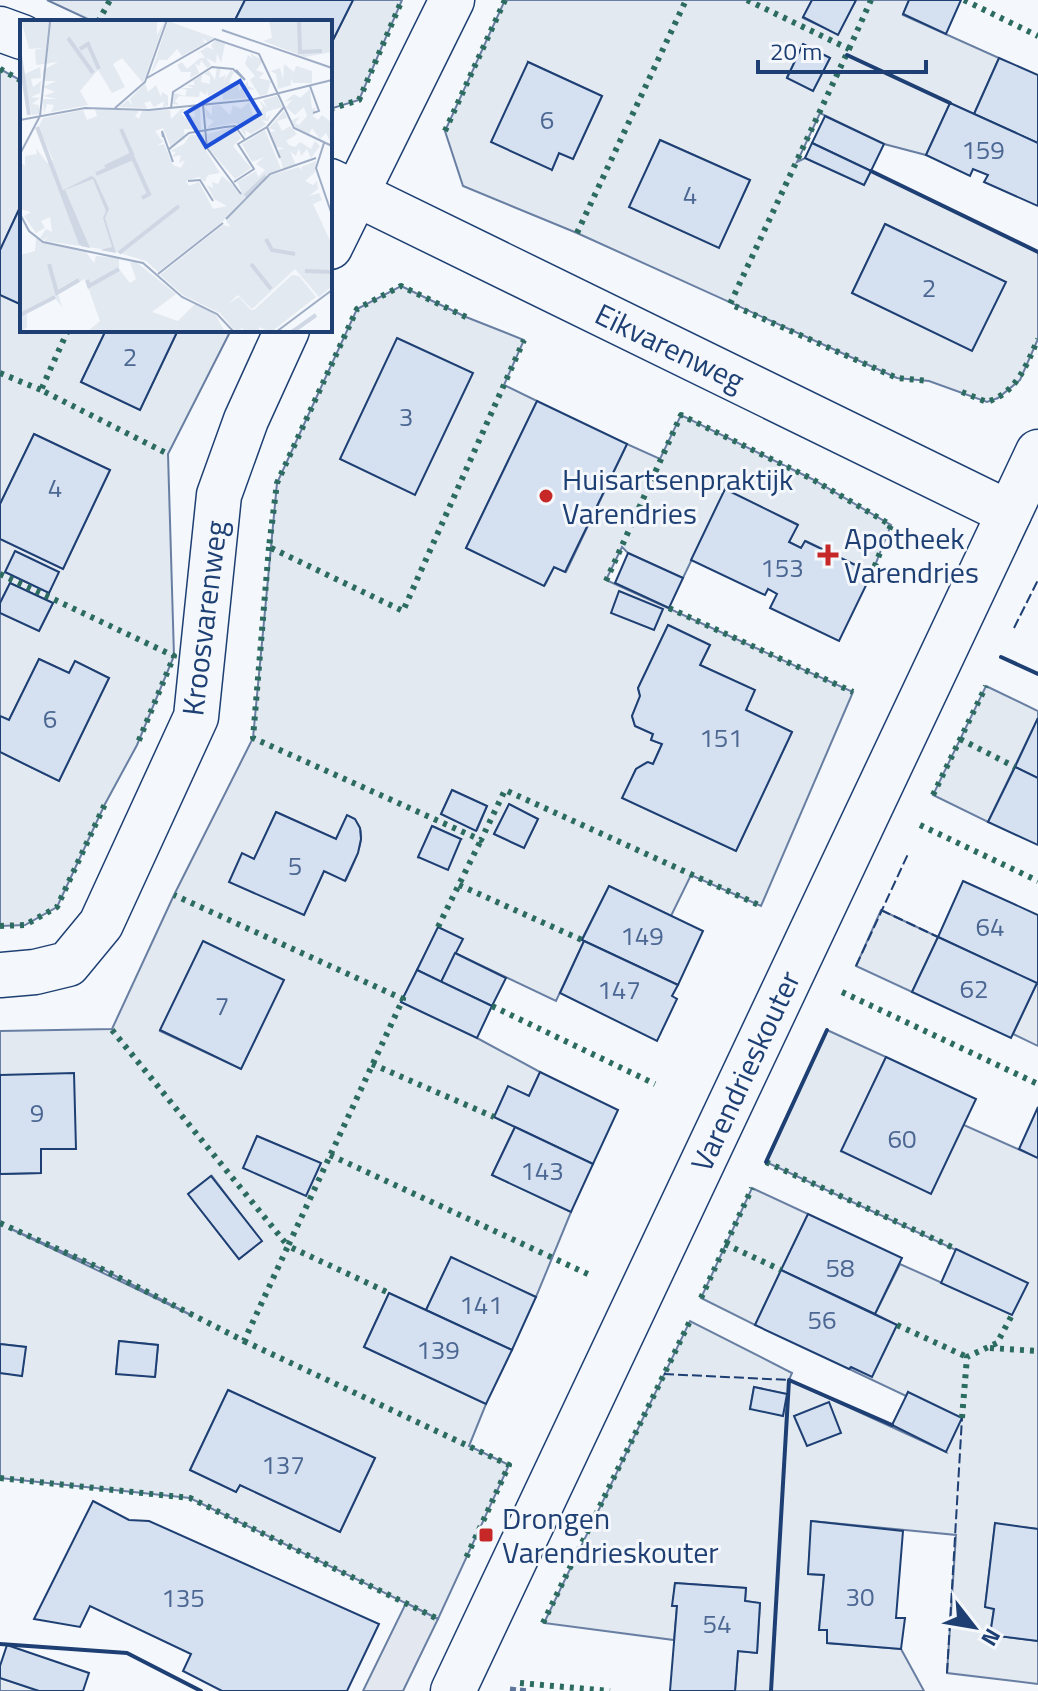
<svg xmlns="http://www.w3.org/2000/svg" width="1038" height="1691" font-family="'Titillium Web',sans-serif">
	<rect width="100%" height="100%" fill="#f4f7fb"/>
	<g fill="#e3e9f0" stroke="#687fa3" stroke-width="2" fill-rule="evenodd">
		<polygon points="47,0 245,0 234,22 94,22"/>
		<polygon points="353,0 402,0 359,100 330,109 330,46"/>
		<path d="M505,0H812L803,18L838,34L856,0H909L903,15L999,58L974,114L950,103L926,155L884,144L820,113L797,162L805,158L864,185L871,171L1038,252V339L1020,380L998,398L987,402L929,381L897,378L577,233L463,186L445,131ZM803,45L830,58L813,91L787,77ZM528,62L602,96L573,159L559,153L552,169ZM660,140L750,180L719,247L630,207ZM885,224L1005,282L972,350L852,293Z"/>
		<polygon points="0,69 22,81 22,203 0,250"/>
		<path d="M401,286L466,317L524,340L504,385L537,401L466,548L545,585L554,567L566,572L627,444L660,459L681,415L812,479L891,525L872,573L806,541L801,548L789,542L797,524L725,490L683,578L628,553L622,547L606,580L853,692L761,906L691,875L671,916L609,886L582,939L584,941L556,1001L455,953L438,928L401,1002L477,1038L540,1072L529,1096L508,1087L494,1117L515,1127L492,1175L571,1212L536,1297L451,1258L426,1310L389,1293L364,1347L486,1404L469,1446L509,1465L438,1619L190,1498L0,1478V1373L22,1375L25,1347L0,1344V1174L41,1173V1149H75L0,1075V1031L112,1029L174,895L253,738L277,483L357,309ZM668,625L710,645L700,665L754,690L746,710L792,732L736,851L623,798L636,769L647,762L653,764L662,744L651,740L653,734L635,726L632,716L640,696L638,688ZM452,790L487,806L477,830L441,814ZM509,805L538,819L524,848L494,834ZM276,812L336,839L347,816C375,827 354,861 346,880L324,871L304,915L230,882L242,854L254,859ZM432,826L461,839L419,857ZM203,942L283,980L241,1069L160,1031ZM257,1136L320,1163L306,1195L244,1168ZM212,1176L261,1241L239,1259L189,1195ZM9,1228L104,1270L193,1316ZM119,1341L158,1345L155,1377L116,1373ZM228,1390L375,1458L340,1532L240,1485L236,1492L190,1470Z"/>
		<path d="M0,295L22,305V330H106L81,382L140,410L178,330H231L168,454L174,656L137,745L105,804L57,907L25,925L0,926V752L59,781L109,678L75,661L69,673L39,659L9,720L0,716V613L39,631L53,603L10,583L0,603V539L63,569L110,470L34,434L0,504ZM5,572H58L49,593Z"/>
		<polygon points="986,686 1038,711 1038,718 988,822 933,795"/>
		<polygon points="881,910 938,937 912,992 856,966"/>
		<polygon points="1037,983 1038,984 1038,1046 1013,1034"/>
		<path d="M827,1030L886,1057L842,1151L964,1125L1038,1158V1529L995,1524L985,1607L994,1609L990,1635L1038,1641V1684L947,1673L956,1535L812,1521L808,1574L824,1575L819,1629L827,1630V1643L901,1649L924,1691H735L738,1651L757,1653L760,1603L745,1601L746,1588L675,1583L673,1605L677,1606L674,1640L544,1623L690,1321L792,1373L789,1380L946,1452L908,1392L906,1396L849,1369L851,1367L872,1376L897,1325L875,1314L900,1264L1011,1314L1027,1283L766,1162ZM754,1387L787,1394L750,1409Z"/>
		<polygon points="752,1188 808,1214 755,1325 701,1298"/>
		<polygon points="0,1678 39,1691 0,1691"/>
	</g>
	<polygon fill="#e3e8f0" stroke="#687fa3" stroke-width="2" points="406,1603 438,1619 403,1691 363,1691"/>
	<g fill="#d5e0f0" stroke="#1d3f73" stroke-width="2">
		<polygon points="245,0 353,0 330,46 330,22 234,22"/>
		<polygon points="812,0 856,0 838,35 803,17"/>
		<polygon points="909,0 961,0 946,34 903,14"/>
		<polygon points="803,44 830,58 813,91 787,78"/>
		<polygon points="999,58 1038,75 1038,143 974,114"/>
		<polygon points="528,62 602,96 573,159 559,153 552,170 491,142"/>
		<polygon points="950,103 1038,143 1038,206 984,182 988,175 973,169 970,176 926,155"/>
		<polygon points="825,116 884,144 871,171 812,143"/>
		<polygon points="660,140 750,180 719,248 629,207"/>
		<polygon points="812,143 871,171 864,185 805,158"/>
		<polygon points="22,203 22,305 0,295 0,250"/>
		<polygon points="885,224 1006,282 972,351 852,293"/>
		<polygon points="106,330 178,330 140,410 81,382"/>
		<polygon points="397,338 473,373 415,495 340,459"/>
		<polygon points="537,401 627,444 565,572 554,567 544,586 466,548"/>
		<polygon points="34,434 110,470 63,569 0,539 0,504"/>
		<polygon points="725,489 798,525 789,542 801,548 805,541 872,573 839,641 770,608 777,594 768,589 765,595 691,560"/>
		<polygon points="15,551 59,572 49,593 5,572"/>
		<polygon points="628,553 683,578 669,608 615,583"/>
		<polygon points="10,583 53,603 39,631 0,613 0,603"/>
		<polygon points="619,591 663,609 654,630 611,613"/>
		<polygon points="668,625 710,645 700,665 755,690 746,710 792,732 736,851 622,798 636,769 648,762 653,764 662,744 651,740 653,734 635,726 632,716 640,696 638,688"/>
		<polygon points="39,659 69,673 75,661 109,678 59,781 0,752 0,716 9,720"/>
		<polygon points="1038,718 1038,778 1015,767"/>
		<polygon points="1015,767 1038,778 1038,845 988,822"/>
		<polygon points="452,790 487,806 476,831 441,814"/>
		<polygon points="509,804 538,819 524,848 494,834"/>
		<polygon points="276,812 336,839 347,815 355,819 360,828 361,839 358,853 345,881 324,871 304,915 229,882 242,853 254,859"/>
		<polygon points="432,826 461,839 448,870 418,857"/>
		<polygon points="963,881 1038,915 1038,984 938,937"/>
		<polygon points="609,886 703,931 678,985 582,940"/>
		<polygon points="438,927 463,939 441,982 417,970"/>
		<polygon points="938,937 1037,983 1011,1038 912,992"/>
		<polygon points="203,941 284,980 241,1069 160,1030"/>
		<polygon points="584,941 678,985 672,996 677,999 657,1041 560,993"/>
		<polygon points="455,953 506,978 492,1006 441,982"/>
		<polygon points="417,970 492,1006 477,1038 401,1002"/>
		<polygon points="886,1057 976,1099 931,1194 841,1151"/>
		<polygon points="540,1072 618,1110 593,1164 494,1117 508,1086 529,1096"/>
		<polygon points="74,1073 76,1149 41,1149 41,1173 0,1174 0,1075"/>
		<polygon points="1038,1107 1038,1158 1019,1149"/>
		<polygon points="515,1127 593,1164 571,1212 492,1175"/>
		<polygon points="257,1136 321,1163 306,1196 243,1168"/>
		<polygon points="211,1176 262,1241 239,1259 188,1194"/>
		<polygon points="808,1214 902,1258 875,1314 781,1270"/>
		<polygon points="956,1249 1028,1283 1012,1315 941,1283"/>
		<polygon points="451,1257 536,1297 512,1350 426,1310"/>
		<polygon points="781,1270 897,1325 872,1377 851,1367 849,1369 755,1325"/>
		<polygon points="389,1293 512,1350 486,1404 364,1347"/>
		<polygon points="119,1341 158,1345 155,1377 116,1374"/>
		<polygon points="0,1344 26,1347 22,1376 0,1373"/>
		<polygon points="754,1387 787,1394 783,1416 750,1409"/>
		<polygon points="228,1390 375,1458 340,1532 240,1485 236,1492 190,1470"/>
		<polygon points="908,1392 962,1418 946,1452 892,1425"/>
		<polygon points="829,1402 841,1433 807,1446 794,1416"/>
		<polygon points="93,1501 129,1520 149,1521 379,1624 347,1691 222,1691 183,1671 191,1654 90,1606 80,1627 34,1619"/>
		<polygon points="811,1521 903,1531 896,1618 905,1618 901,1649 827,1643 827,1630 819,1630 824,1575 808,1574"/>
		<polygon points="995,1523 1038,1529 1038,1641 990,1635 994,1609 985,1607"/>
		<polygon points="675,1583 746,1588 745,1601 760,1603 757,1653 738,1651 735,1691 670,1691 677,1606 672,1606"/>
		<polygon points="7,1645 89,1673 83,1691 39,1691 0,1678 0,1666"/>
	</g>
	<g fill="none" stroke-linecap="round" stroke-linejoin="round">
		<g stroke="#1d3f73" stroke-width="47">
			<g id="minor">
				<polyline points="0,29 22,37"/>
				<polyline points="330,181 1009,513"/>
				<polyline points="330,247 452,0"/>
				<polyline points="0,975 35,972 68,964 101,924 196,717 219,495 246,420 287,330"/>
				<polyline points="453,1691 1038,452"/>
			</g>
		</g>
		<polyline stroke="#5e769c" stroke-width="5" stroke-dasharray="6 4" stroke-linecap="butt" points="510,1689 529,1691"/>
		<use href="#minor" stroke="#f4f7fb" stroke-width="44"/>
		<g stroke="#2c6c60" stroke-width="6" stroke-dasharray="4 6" stroke-linecap="butt">
			<polyline points="747,0 849,49 730,304 897,378 929,381"/>
			<polyline points="964,0 1038,36"/>
			<polyline points="98,22 110,0"/>
			<polyline points="849,49 871,0"/>
			<polyline points="0,69 22,81"/>
			<polyline points="330,109 359,100 402,0"/>
			<polyline points="445,131 505,0"/>
			<polyline points="577,233 686,0"/>
			<polyline points="466,317 401,286 357,309 277,483 269,547 403,611 524,340"/>
			<polyline points="68,330 41,390 168,454"/>
			<polyline points="0,373 41,390"/>
			<path d="M962,392L987,402C1017,392 1026,366 1038,339"/>
			<polyline points="269,547 253,738 481,840 505,790 761,906"/>
			<polyline points="0,574 174,656 137,745"/>
			<polyline points="606,581 681,415 812,479 891,525 872,573"/>
			<polyline points="669,608 853,692"/>
			<polyline points="960,739 1015,767"/>
			<polyline points="933,795 986,686"/>
			<polyline points="920,825 1038,881"/>
			<polyline points="459,885 582,940"/>
			<polyline points="0,926 25,925 57,907 105,804"/>
			<polyline points="438,927 481,840"/>
			<polyline points="842,992 1038,1084"/>
			<polyline points="492,1006 655,1084"/>
			<polyline points="112,1030 288,1246 403,999 174,895"/>
			<polyline points="372,1064 494,1117"/>
			<polyline points="330,1155 592,1276"/>
			<polyline points="766,1162 956,1249"/>
			<polyline points="0,1223 104,1270 244,1341 288,1246 389,1293"/>
			<polyline points="725,1244 781,1270"/>
			<polyline points="701,1298 752,1188"/>
			<polyline points="897,1325 967,1357"/>
			<polyline points="244,1341 509,1465 466,1558"/>
			<polyline points="990,1348 1038,1351"/>
			<polyline points="962,1418 967,1357 997,1343 1012,1315"/>
			<polyline points="0,1478 190,1498 438,1619"/>
			<polyline points="543,1623 690,1321"/>
			<polyline points="520,1683 610,1691"/>
		</g>
		<g stroke="#1d3f73" stroke-width="2" stroke-dasharray="10 4" stroke-linecap="butt">
			<polyline points="1014,628 1038,580"/>
			<polyline points="881,910 938,937"/>
			<polyline points="856,966 908,854"/>
			<polyline points="664,1374 789,1380"/>
			<polyline points="947,1673 962,1418"/>
		</g>
		<g stroke="#1d3f73" stroke-width="4">
			<polyline points="847,55 950,103"/>
			<polyline points="871,171 1038,252"/>
			<polyline points="1001,657 1038,674"/>
			<polyline points="766,1162 827,1030"/>
			<polyline points="0,1644 127,1653 201,1691"/>
			<polyline points="771,1691 789,1380 892,1425"/>
		</g>
	</g>
	<g fill="#c62828" stroke="#f4f7fb" stroke-width="3">
		<circle cx="546" cy="496" r="8"/>
		<path d="M824 543h8v8h8v8h-8v8h-8v-8h-8v-8h8z"/>
		<rect x="478" y="1527" width="16" height="16" rx="4"/>
	</g>
	<g text-anchor="middle" dominant-baseline="central" stroke-width="6" stroke-linejoin="round" paint-order="stroke">
		<g font-size="26" fill="#4b6792">
			<text x="547" y="119">6</text>
			<text x="983" y="149">159</text>
			<text x="690" y="194">4</text>
			<text x="929" y="287">2</text>
			<text x="130" y="356">2</text>
			<text x="406" y="416">3</text>
			<text x="55" y="487">4</text>
			<text x="782" y="567">153</text>
			<text x="50" y="718">6</text>
			<text x="721" y="737">151</text>
			<text x="295" y="865">5</text>
			<text x="990" y="926">64</text>
			<text x="642" y="935">149</text>
			<text x="974" y="988">62</text>
			<text x="619" y="989">147</text>
			<text x="222" y="1005">7</text>
			<text x="37" y="1112">9</text>
			<text x="902" y="1138">60</text>
			<text x="542" y="1170">143</text>
			<text x="840" y="1267">58</text>
			<text x="481" y="1304">141</text>
			<text x="822" y="1319">56</text>
			<text x="438" y="1349">139</text>
			<text x="283" y="1464">137</text>
			<text x="860" y="1596">30</text>
			<text x="183" y="1597">135</text>
			<text x="717" y="1623">54</text>
		</g>
		<g font-size="30" fill="#1d3f73" stroke="#f4f7fb">
			<text transform="translate(670 347) rotate(26)">Eikvarenweg</text>
			<text transform="translate(204 618) rotate(-83)">Kroosvarenweg</text>
			<text transform="translate(745 1071) rotate(-65)">Varendrieskouter</text>
		</g>
		<g font-size="30" fill="#1d3f73" stroke="#f4f7fb" text-anchor="start">
			<text x="562" y="479">Huisartsenpraktijk<tspan x="562" dy="34">Varendries</tspan></text>
			<text x="844" y="538">Apotheek<tspan x="844" dy="34">Varendries</tspan></text>
			<text x="502" y="1518">Drongen<tspan x="502" dy="34">Varendrieskouter</tspan></text>
		</g>
	</g>
	<g transform="translate(20 20)">
		<rect width="312" height="312" fill="#f4f7fb"/>
		<path d="M1,0H137V15L145,1L123,63L102,38L93,44L105,67L92,73L78,50L60,71L68,85L31,92L34,85L27,84L24,93L23,79H37L23,76L35,72L23,67L36,61H23V50L38,42L16,45L15,30L23,28L9,29ZM249,0H312V32L285,37L243,21L252,18ZM148,1L195,18L188,22L182,18L185,23L162,36L157,29L147,40H139L131,54ZM196,20L205,24L201,43L197,33L196,43L186,38L191,45L187,48L181,40L179,46L175,43L179,53L170,58L171,52H161L157,45L162,42L167,49L180,38H185L181,32L176,34L187,27L194,30L191,25ZM230,33L243,41L236,50L244,53L239,58L251,61L247,74L240,76L230,60L235,56L225,44L228,35L233,39ZM264,44L274,52L276,46L292,51V63H273L271,58V65L258,69L256,54L251,51L260,48L263,60ZM20,47L21,58L11,59L13,67L21,61L20,73L11,77L20,78L12,84L19,85V94L12,95L3,55ZM197,47H201L199,58L206,55L204,61L211,50L214,52L209,62L216,65L219,60V71L228,61V66L235,69L223,71L227,78L203,80L202,69L188,76L187,69L186,75L180,71L179,77L159,76L155,81L159,85L153,84L154,73L165,76L167,70L161,68H173L167,65H175L173,61L182,55L181,62L190,64V56L184,54L189,51L195,60ZM125,63L128,72L136,65L141,77L142,72L148,76V86L143,87L144,81L134,87L130,81L124,83L127,88L99,87L108,80L113,86L110,79ZM290,69L292,89L296,87L293,96L298,100L302,95L312,103L311,123L306,113L300,119L292,108L289,114L276,108L272,100L280,97L275,103L279,105L287,96L284,87L275,95L266,87L272,80L264,82L274,74L280,78ZM257,76L262,87L246,92V99L251,93L248,101L242,100L246,104L241,108L231,114L225,110L226,117L216,103L187,108L194,101L186,97L185,88L192,96V86L200,85L210,95L213,85L221,89L229,82L234,99L243,87L239,80L247,88L243,80ZM174,87H180L181,110L164,109L165,119L151,127L143,108L135,111L143,122L136,126L144,124L153,145L161,148L165,140L159,143L161,135L152,137L156,132L150,131L164,124L170,115H184L185,129L200,153L188,155L185,162L179,157L166,161L169,166L179,162L193,189L207,186L194,179L187,165L193,168L192,162L198,164L202,156L222,173L217,162L236,151L238,157L245,150L236,144L244,137L232,142L222,124L245,110L261,149L243,157L234,169L248,156L279,147L282,151L281,147L296,141L295,152L285,161L293,165L297,161L298,169L289,176L299,173L302,180L293,184L312,225V266L299,277L275,249L232,289L218,275L208,284L219,277L231,290H234L272,255L279,256L296,277L251,312L239,307V312H221L224,307L216,312L200,293L163,275L140,255L203,205L210,207L206,200L234,168L202,202L138,252L126,241L89,230L25,221L29,215L24,220L20,218L26,209L32,212L30,197L21,201L25,208L16,213L4,196L11,192L0,189V142L5,146V136L17,134L16,128L27,143L33,140L18,108L23,98L63,90L67,100L77,96L75,89L119,91L115,96L119,99L122,91L150,90L151,99L161,89H165L161,94L166,99L168,94L175,98ZM264,91L267,98L257,101L262,111L270,106L277,114L266,121L269,125L275,127L280,122L291,129L295,121L300,126L291,138L287,129L281,136L279,128L276,136L270,131L276,145L263,149L258,130L265,128L256,127L251,112L256,111L249,108ZM214,107L221,118L213,126L231,148L215,159L189,129L187,114ZM16,219L66,232L74,243L76,236L99,238V249L110,263L116,259L110,242H116L156,274L132,292L158,301L175,284L195,294L205,312H67L80,301L65,259L38,273L42,287L35,278L7,293V307L1,312L0,235L15,231Z" fill="#e3e9f0"/>
		<path d="M71,156L75,158L89,189L85,198L96,233L80,230L92,227L83,198L86,191L73,159L45,170L70,228L61,226L42,171Z" fill="#cfd7e4"/>
		<path fill="none" stroke="#cfd7e4" stroke-width="4" d="M279,0L280,32L302,31M48,18L73,53M60,29L68,24L79,49M0,35L9,95M17,107L61,224M85,147L112,134L101,109M76,154L113,138L129,174L122,178M225,176L246,156M246,219L252,230L275,234M99,233L159,186M29,244L37,273L59,260M231,244L251,269M285,251L312,252M67,260L69,266L99,249M0,295L35,277M272,312L296,295"/>
		<path fill="none" stroke="#9eadc5" stroke-width="2" d="M202,10L312,48M127,58L195,19L239,34L274,108L312,126M290,66L299,91L293,93M183,85L187,128L221,174M95,88L125,62L147,0M151,88L153,72L192,47L213,49L225,60L216,50M0,100L65,88L129,90L231,80L312,60M247,107L260,138M143,117L142,111L153,142M304,123L296,148L312,195M148,130L169,113L205,107L215,106L225,120M0,134L20,96L30,2M168,161L180,160L193,181M214,162L234,149L218,124L247,107L264,87M0,194L9,211L23,222L123,243L162,277L197,294L214,312M206,199L250,154L296,138M138,254L203,203M256,312L312,270"/>
		<path fill="#1d4ed8" fill-opacity="0.15" stroke="#1d4ed8" stroke-width="4" d="M220,61L240,94L186,127L166,93Z"/>
		<rect width="312" height="312" fill="none" stroke="#1d3f73" stroke-width="4"/>
	</g>
	<g transform="translate(974 1627) rotate(121)" stroke="#f4f7fb" stroke-width="6" paint-order="stroke">
	<path d="M0-6L14 30L0 20L-14 30Z" fill="#1d3f73"/>
	<text y="-12" font-size="22" font-weight="bold" text-anchor="middle" fill="#1d3f73">N</text>
	</g>
	<path d="M758 60v12h168v-12" fill="none" stroke="#1d3f73" stroke-width="4"/>
	<text x="770" y="60" font-size="24" fill="#1d3f73" stroke="#f4f7fb" stroke-width="6" paint-order="stroke">20 m</text>
</svg>
